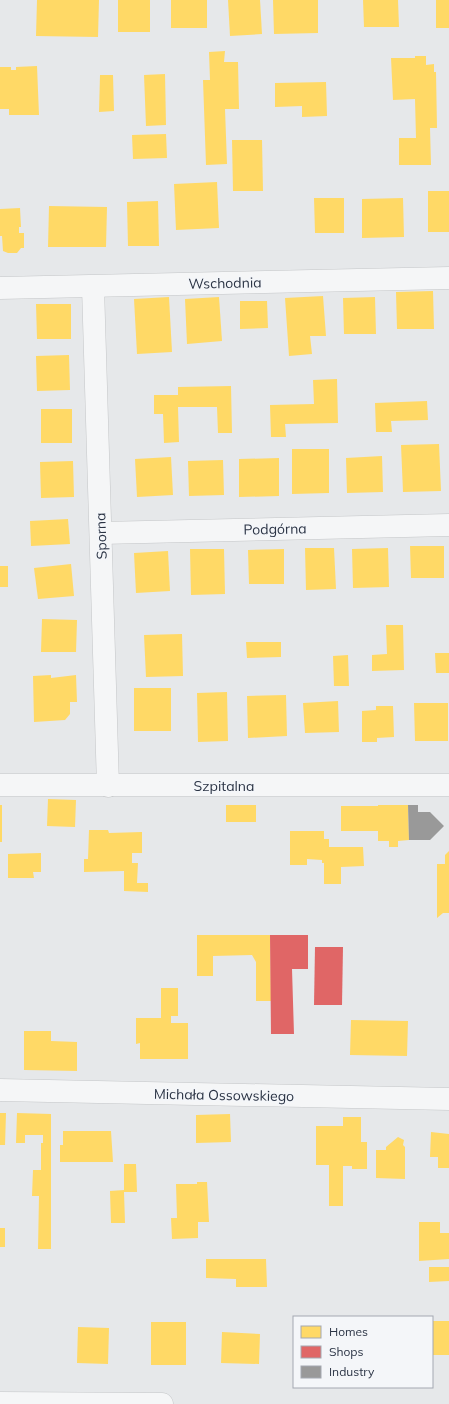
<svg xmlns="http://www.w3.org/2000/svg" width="449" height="1404" font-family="Mulish,sans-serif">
	<rect width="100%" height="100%" fill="#e6e8ea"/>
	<g fill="#ffd966">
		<polygon points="37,0 99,0 98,37 36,36"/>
		<rect x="118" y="0" width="32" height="32"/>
		<rect x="171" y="0" width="36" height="28"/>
		<polygon points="228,0 260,0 262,34 230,36"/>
		<polygon points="273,0 318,0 318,33 274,34"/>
		<polygon points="363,0 398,0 399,27 364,27"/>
		<rect x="436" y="0" width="13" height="28"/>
		<polygon points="225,51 224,62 238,62 239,109 225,109 227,164 206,165 203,80 210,80 209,52"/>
		<polygon points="415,56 426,56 426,65 434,64 434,72 436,72 437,128 430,128 431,165 399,165 399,138 416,138 415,99 393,100 391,58 415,58"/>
		<polygon points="37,66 39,115 9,115 9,109 0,109 0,67 11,67 11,70 16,70 16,67"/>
		<polygon points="165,74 166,125 146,126 144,75"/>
		<polygon points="100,75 113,75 114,111 99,112"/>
		<polygon points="326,82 327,116 302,117 302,106 275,107 275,83"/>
		<polygon points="166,134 167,158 133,159 132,135"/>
		<polygon points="232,140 262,140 263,191 233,191"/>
		<polygon points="217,182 219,228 176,230 174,184"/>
		<rect x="428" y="191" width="21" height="41"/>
		<polygon points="314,198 344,198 344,233 315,233"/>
		<polygon points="403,198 404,237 362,238 362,199"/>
		<polygon points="158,201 159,246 128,246 127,202"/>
		<polygon points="49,206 107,207 106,247 48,247"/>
		<polygon points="20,208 21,227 19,227 19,233 24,233 24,248 21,248 17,253 8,253 3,251 2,236 0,236 0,209"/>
		<polygon points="433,291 434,329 397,329 396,292"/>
		<polygon points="323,296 326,336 310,336 312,354 289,356 285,298"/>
		<polygon points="169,297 172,352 137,354 134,299"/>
		<polygon points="219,297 222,341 187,344 185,299"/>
		<polygon points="375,297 376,334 344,334 343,298"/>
		<polygon points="240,301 267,301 268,328 240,329"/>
		<polygon points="36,304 71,304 71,339 37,339"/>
		<polygon points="69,355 70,390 37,391 36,356"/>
		<polygon points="337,379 338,423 285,424 286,437 271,437 270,405 314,404 313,380"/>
		<polygon points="231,386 232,433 218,433 217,407 178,407 179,442 164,443 163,414 154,414 154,395 178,395 178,387"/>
		<polygon points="427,401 428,420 391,421 392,432 376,432 375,403"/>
		<rect x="41" y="409" width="31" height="34"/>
		<polygon points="439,444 441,491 403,492 401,445"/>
		<polygon points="292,449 329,449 329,493 292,494"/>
		<polygon points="382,456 383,492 347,493 346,458"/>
		<polygon points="171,457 173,495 137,497 135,459"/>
		<polygon points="279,458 279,496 239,497 239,459"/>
		<polygon points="223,460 224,495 189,496 188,461"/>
		<polygon points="73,461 74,497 41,498 40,462"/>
		<polygon points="68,519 70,544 31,546 30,521"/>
		<polygon points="410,546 444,546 444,578 411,578"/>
		<polygon points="305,548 334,548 336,589 306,590"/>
		<polygon points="388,548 389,587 353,588 352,549"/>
		<polygon points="190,549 224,549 225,594 191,595"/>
		<polygon points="284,549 284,584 249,584 248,550"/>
		<polygon points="168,551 170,591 136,593 134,553"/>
		<polygon points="71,564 74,596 38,599 34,568"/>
		<rect x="0" y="566" width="8" height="21"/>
		<polygon points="42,619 77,620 76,652 41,652"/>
		<polygon points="386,625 403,625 404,670 372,671 372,655 387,654"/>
		<polygon points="182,634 183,676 146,677 144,635"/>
		<polygon points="246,642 281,642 281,657 247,658"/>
		<polygon points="435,653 449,653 449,673 436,673"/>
		<polygon points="348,655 349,686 334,686 333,656"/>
		<polygon points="51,675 51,678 76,675 77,702 70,702 70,714 65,720 34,722 33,676"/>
		<rect x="134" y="688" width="37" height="43"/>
		<polygon points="227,692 228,741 198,742 197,693"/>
		<polygon points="286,695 287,736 248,738 247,696"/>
		<polygon points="338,701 339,732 305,733 303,703"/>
		<polygon points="414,703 448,703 448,741 415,741"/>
		<polygon points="376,706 393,706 394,737 377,738 377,742 362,742 362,711 376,710"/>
		<polygon points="48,799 76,800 75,827 47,826"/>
		<rect x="0" y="805" width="2" height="37"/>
		<rect x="226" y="805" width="30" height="17"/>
		<polygon points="378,805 408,805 409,840 398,841 398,847 389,847 389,841 378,841 378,831 341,831 341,806 378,806"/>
		<polygon points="89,830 108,830 109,833 142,832 142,853 132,853 132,863 138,863 137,883 148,883 148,892 124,891 124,871 84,872 84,859 88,859"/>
		<polygon points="290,831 324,831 324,839 329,839 329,847 363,847 364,866 341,867 341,884 324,884 324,863 322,863 322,860 307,859 307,865 290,865"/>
		<polygon points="449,851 449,913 443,913 437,918 437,864 445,864 445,855"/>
		<polygon points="41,853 41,872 33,872 34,878 8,878 8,854"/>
		<polygon points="197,935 270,935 271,1001 256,1001 256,962 252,955 213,956 213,976 197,976"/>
		<polygon points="161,988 178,988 178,1016 171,1016 171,1023 188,1023 188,1059 140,1059 140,1043 136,1044 136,1018 161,1018"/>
		<polygon points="351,1020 408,1021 407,1056 350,1055"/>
		<polygon points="24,1031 51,1031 51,1041 77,1042 77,1071 24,1070"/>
		<polygon points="0,1113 6,1113 5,1145 0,1145"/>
		<polygon points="17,1113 51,1114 51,1249 38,1249 39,1196 32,1196 33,1170 41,1170 41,1143 43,1143 43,1135 25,1135 25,1143 16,1143"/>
		<polygon points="230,1114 231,1142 196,1143 196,1115"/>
		<polygon points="343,1117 361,1117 361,1142 367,1142 367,1169 352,1169 352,1166 343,1166 343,1206 329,1206 329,1165 316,1165 316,1126 343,1126"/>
		<polygon points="63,1131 111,1131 113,1162 60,1162 60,1145 63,1145"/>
		<polygon points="431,1132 449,1134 449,1168 438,1168 438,1157 430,1157"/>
		<polygon points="398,1137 404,1140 403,1145 405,1147 405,1179 376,1178 376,1150 386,1150 386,1147"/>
		<polygon points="124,1164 136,1164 137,1192 124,1192 125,1223 111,1223 110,1191 124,1190"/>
		<polygon points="197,1182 207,1182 209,1222 198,1222 198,1238 172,1239 171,1218 177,1218 176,1184 197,1184"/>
		<polygon points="419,1222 440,1222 440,1233 449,1233 449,1259 419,1261"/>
		<rect x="0" y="1228" width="5" height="19"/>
		<polygon points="206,1259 266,1259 267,1287 236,1287 236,1279 206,1278"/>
		<polygon points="429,1267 449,1267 449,1281 429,1282"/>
		<rect x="432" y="1321" width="17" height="34"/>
		<rect x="151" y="1322" width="35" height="43"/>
		<polygon points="78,1327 109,1328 108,1364 77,1363"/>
		<polygon points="222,1332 260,1334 259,1364 221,1363"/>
	</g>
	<g fill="#e06666">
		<polygon points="270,935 308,935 308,969 292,969 294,1034 271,1034"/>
		<polygon points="315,947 343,947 342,1005 314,1005"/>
	</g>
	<polygon fill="#999" points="408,805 418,805 418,812 430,812 444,826 430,840 409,840"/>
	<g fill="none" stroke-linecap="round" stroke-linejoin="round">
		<g stroke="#c4c6c8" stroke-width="23">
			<g id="minor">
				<polyline points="93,287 108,786"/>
				<polyline points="0,288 449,278"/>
				<polyline points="101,533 449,525"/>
				<polyline points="0,785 449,785"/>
				<polyline points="0,1090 449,1099"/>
				<polyline points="0,1403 162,1404"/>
			</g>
		</g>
		<use href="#minor" stroke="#f5f6f7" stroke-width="22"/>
	</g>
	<g text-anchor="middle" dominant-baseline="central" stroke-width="4" stroke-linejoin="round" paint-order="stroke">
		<g font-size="14" fill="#2b3445" stroke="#f4f6f9">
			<text transform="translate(225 283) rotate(-1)">Wschodnia</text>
			<text transform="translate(275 529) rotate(-1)">Podgórna</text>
			<text transform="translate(101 536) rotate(-92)">Sporna</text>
			<text x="224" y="786">Szpitalna</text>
			<text transform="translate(224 1095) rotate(1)">Michała Ossowskiego</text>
		</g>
	</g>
	<rect x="293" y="1316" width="140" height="72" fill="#f4f6f9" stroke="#a4a8b1"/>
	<rect x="301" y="1326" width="20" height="12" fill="#ffd966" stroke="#a4a8b1"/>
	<text x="329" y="1336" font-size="12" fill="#2b3445">Homes</text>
	<rect x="301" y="1346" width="20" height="12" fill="#e06666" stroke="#a4a8b1"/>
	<text x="329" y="1356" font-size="12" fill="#2b3445">Shops</text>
	<rect x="301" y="1366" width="20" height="12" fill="#999999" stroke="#a4a8b1"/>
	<text x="329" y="1376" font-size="12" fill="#2b3445">Industry</text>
</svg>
